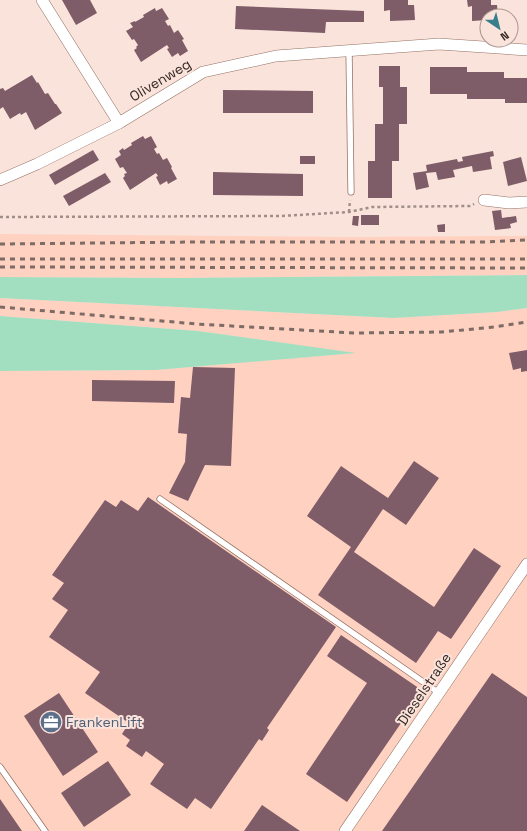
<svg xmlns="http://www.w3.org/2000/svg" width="527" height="831" font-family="'Space Grotesk',sans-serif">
	<rect width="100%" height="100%" fill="#fae3db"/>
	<g fill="#ffd1c0">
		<polygon points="0,234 351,237 527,236 527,275 179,278 0,277"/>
		<polygon points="0,298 394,318 496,312 527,308 527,831 0,831 0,371 156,370 353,353 198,331 0,316"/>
	</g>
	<g fill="#a1dfc0">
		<polygon points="527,275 527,308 497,312 394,318 0,298 0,277 179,278"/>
		<polygon points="0,316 198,331 356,353 156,370 0,371"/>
	</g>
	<g fill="#7e5c68">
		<polygon points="62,0 90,0 97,13 76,25"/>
		<polygon points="384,0 408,0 408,5 414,5 415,20 390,21 390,10 384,11"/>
		<polygon points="467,0 491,0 491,5 497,5 498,16 487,16 487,20 472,21 472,6 468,7"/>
		<polygon points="236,6 364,11 364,22 326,22 325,33 235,29"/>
		<polygon points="155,8 156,11 162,8 169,19 165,21 168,26 170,25 174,33 178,30 184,39 182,40 188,51 180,56 178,53 172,57 167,49 169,48 167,45 141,62 134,50 137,48 136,47 138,45 134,39 132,40 126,31 133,27 130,23 135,21 135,22 144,17 143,15"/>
		<polygon points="379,66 400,66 400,87 407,87 407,124 399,124 399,161 392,161 392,198 368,198 368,161 375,161 375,124 383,124 383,87 379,87"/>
		<polygon points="430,67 467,67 467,72 504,72 504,78 527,78 527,103 505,103 505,99 467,99 467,94 430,94"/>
		<polygon points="32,75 37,83 38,82 45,94 48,93 55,104 56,104 62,113 35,130 26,112 21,115 20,113 10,119 3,107 0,109 0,89 3,88 5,91"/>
		<polygon points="223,90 313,91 313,113 223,113"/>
		<polygon points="143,136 145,139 151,136 157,147 154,149 157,154 159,153 163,160 167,158 172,167 171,168 177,179 168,184 167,181 160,185 156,177 158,176 156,173 130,190 123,178 125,176 124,174 127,173 123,167 120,168 115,159 121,155 119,151 123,148 124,150 132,145 131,143"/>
		<polygon points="93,150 99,160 55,185 49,175"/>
		<polygon points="493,151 494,156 490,157 492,169 473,172 472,166 453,170 455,177 438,180 436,172 426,173 429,187 416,190 413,173 427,171 426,165 457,159 458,162 463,161 462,157"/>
		<rect x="300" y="156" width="15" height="8"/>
		<polygon points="521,157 527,181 508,186 503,162"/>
		<polygon points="213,172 303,174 303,196 213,195"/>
		<polygon points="105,173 111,182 69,206 63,196"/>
		<polygon points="501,210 502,218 516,216 517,222 510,224 511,228 495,230 492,211"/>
		<rect x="361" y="215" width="18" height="10"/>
		<polygon points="353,216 359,216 358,226 352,225"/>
		<polygon points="445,224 445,232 438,232 437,225"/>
		<polygon points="527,350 527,371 521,372 521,368 513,370 509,353"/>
		<polygon points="193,367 235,368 231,466 205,465 188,501 169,493 185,462 187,434 178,433 181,397 190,398"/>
		<polygon points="92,380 175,381 174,403 92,401"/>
		<polygon points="414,461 439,478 406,525 383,509 354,552 434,607 474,548 501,566 451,639 438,631 416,663 318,595 351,547 307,516 341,466 388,498"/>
		<polygon points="148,497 336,627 267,728 269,730 262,741 259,739 211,809 195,798 187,809 150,784 164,764 146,751 142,757 126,746 130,740 122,734 129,723 85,693 100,672 49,637 68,610 52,599 64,583 52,575 105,500 116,507 121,500 138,511"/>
		<polygon points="341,635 423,691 347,802 306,774 367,683 327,656"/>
		<polygon points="492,673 527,697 527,831 382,831"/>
		<polygon points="59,693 98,752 63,776 24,716"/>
		<polygon points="108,761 131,795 84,827 61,793"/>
		<polygon points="0,799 22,831 0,831"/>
		<polygon points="262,805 300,831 244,831"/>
	</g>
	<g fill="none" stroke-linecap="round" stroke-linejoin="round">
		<g stroke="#937265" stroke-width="7">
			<g id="service">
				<polyline points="349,51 351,192"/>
				<polyline points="160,499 439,693"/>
				<polyline points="0,767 45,831"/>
			</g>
		</g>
		<g stroke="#937265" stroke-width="12">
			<g id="minor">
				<polyline points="42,0 119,123"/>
				<polyline points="0,180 37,164 119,123 203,72 276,56 439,44 527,50"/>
				<polyline points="484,200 509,203 527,202"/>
				<polyline points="345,831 527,564"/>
			</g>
		</g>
		<g stroke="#a18e87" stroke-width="2.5" stroke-dasharray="3 3" stroke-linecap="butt">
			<polyline points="349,212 350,200"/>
			<polyline points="0,217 281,216 349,212 372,207 470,206 474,204"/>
		</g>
		<use href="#service" stroke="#fff" stroke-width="5.5"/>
		<use href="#minor" stroke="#fff" stroke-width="11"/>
		<g stroke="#7d6b65" stroke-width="3" stroke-dasharray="5 5" stroke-linecap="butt">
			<polyline points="0,244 194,242 486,242 527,240"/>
			<polyline points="0,259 527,259"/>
			<polyline points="0,267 527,268"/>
			<polyline points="0,307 197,324 354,333 442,332 494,327 527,322"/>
		</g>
	</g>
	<defs>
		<g id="office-disc" transform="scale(1.15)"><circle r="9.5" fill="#5c6f8a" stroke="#fae3db"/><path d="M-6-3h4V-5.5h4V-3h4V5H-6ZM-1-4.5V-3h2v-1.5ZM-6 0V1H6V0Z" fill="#fff"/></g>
	</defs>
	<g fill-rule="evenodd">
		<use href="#office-disc" x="51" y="722"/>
	</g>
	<g text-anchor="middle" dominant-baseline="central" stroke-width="4" stroke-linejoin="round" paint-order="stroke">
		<g font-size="14" fill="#362822" stroke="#fae3db">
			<text transform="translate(160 80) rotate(-31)">Olivenweg</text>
			<text transform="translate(424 689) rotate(-56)">Dieselstraße</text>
		</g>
		<g font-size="14" fill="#4e5e75" stroke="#fae3db" text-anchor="start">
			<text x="66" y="722">FrankenLift</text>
		</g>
	</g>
	<g transform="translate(499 28) rotate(145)"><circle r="19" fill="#fae3db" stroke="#ac9891"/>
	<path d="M0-3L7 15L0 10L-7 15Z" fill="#397e8c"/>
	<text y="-6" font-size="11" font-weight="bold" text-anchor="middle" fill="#362822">N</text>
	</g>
</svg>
